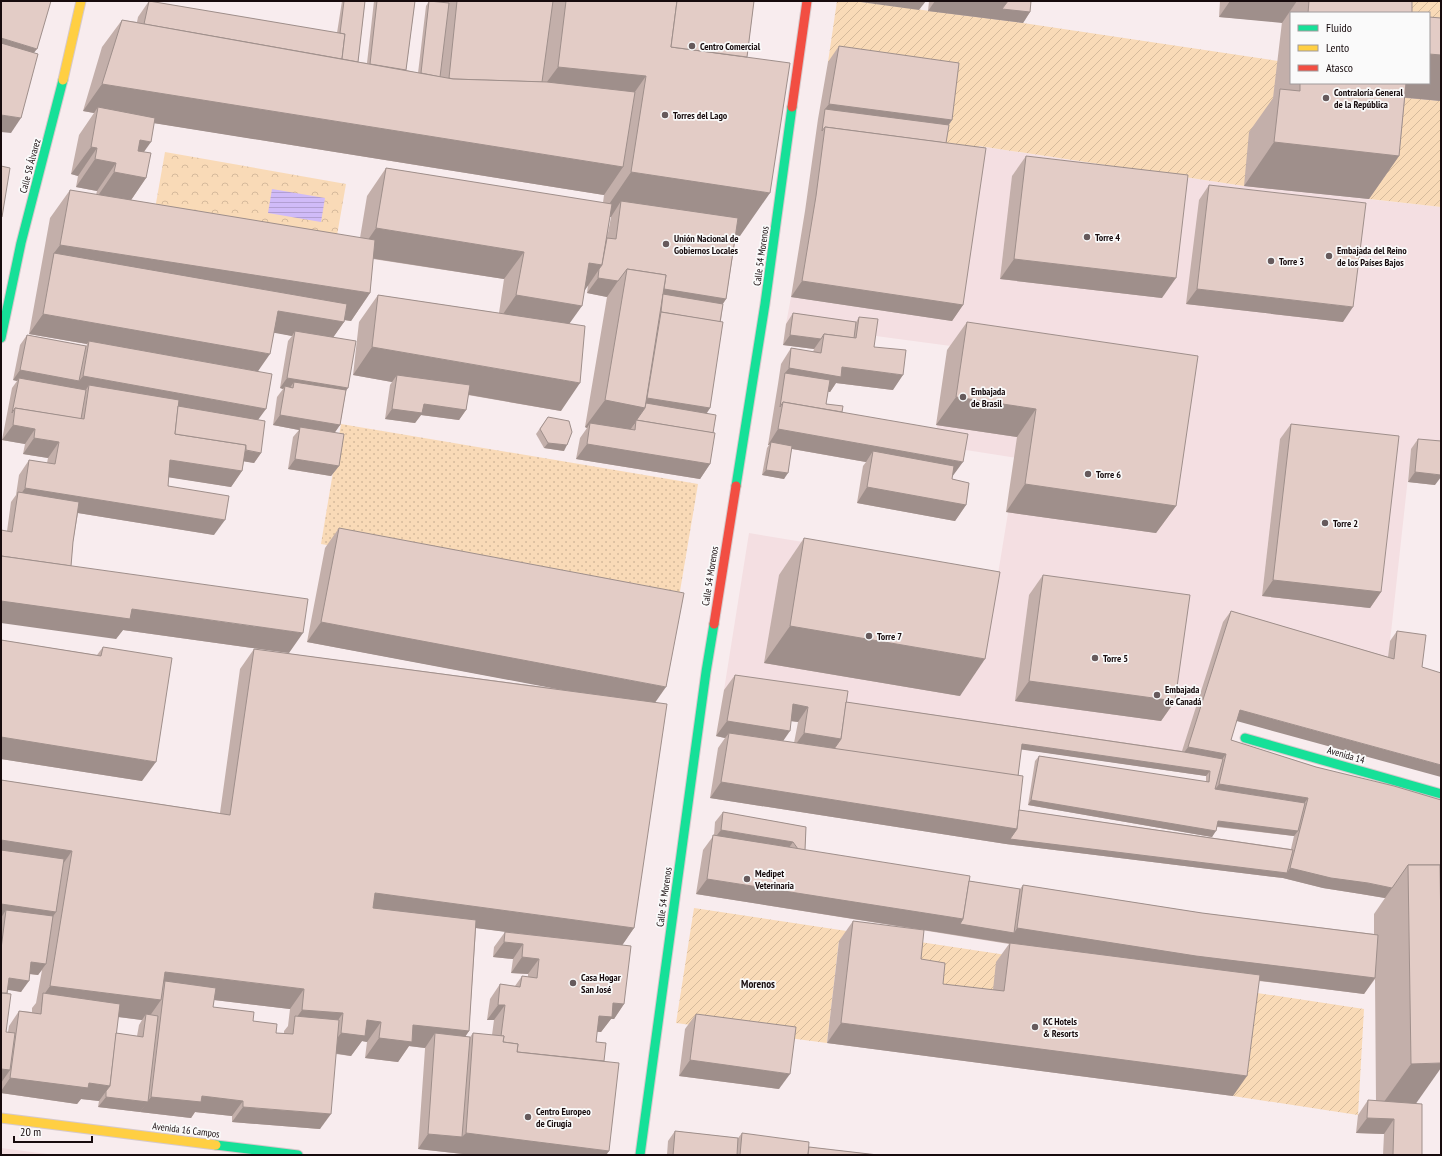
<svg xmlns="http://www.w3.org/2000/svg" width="1442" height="1156" font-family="'PT Sans Narrow',sans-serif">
	<defs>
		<pattern id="grass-dots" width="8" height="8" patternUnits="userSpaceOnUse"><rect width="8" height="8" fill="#f9dab7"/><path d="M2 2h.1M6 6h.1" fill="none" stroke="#d5ba9c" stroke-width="1.8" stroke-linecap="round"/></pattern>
		<pattern id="park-crowns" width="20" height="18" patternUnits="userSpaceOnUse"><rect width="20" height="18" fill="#f9dab7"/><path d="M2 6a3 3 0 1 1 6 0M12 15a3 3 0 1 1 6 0" fill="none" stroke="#d5ba9c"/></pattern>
		<pattern id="garden-furrows" width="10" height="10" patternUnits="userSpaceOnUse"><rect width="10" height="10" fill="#f9dab7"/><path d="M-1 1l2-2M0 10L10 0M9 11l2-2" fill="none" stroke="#d5ba9c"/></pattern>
		<pattern id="water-rules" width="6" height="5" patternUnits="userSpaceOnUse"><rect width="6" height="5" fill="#d0bbf8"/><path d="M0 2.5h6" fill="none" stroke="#b29fd3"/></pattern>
	</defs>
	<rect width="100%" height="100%" fill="#f8ecee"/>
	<g fill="#f4dfe2">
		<polygon points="978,146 1244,186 1441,207 1441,452 1411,450 1387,669 1299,645 1181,757 724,690 749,533 998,574 1017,458 934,445 951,346 786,324 791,297 952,321"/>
		<polygon points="1,1148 55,1155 1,1155"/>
	</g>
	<polygon fill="url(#grass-dots)" points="341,424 698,484 678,603 321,544"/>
	<polygon fill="url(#park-crowns)" points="165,152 346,184 336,241 155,209"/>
	<g fill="url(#garden-furrows)">
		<polygon points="837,1 853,1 1023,23 1278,61 1269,134 1244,186 979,146 975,164 938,159 948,78 828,62"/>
		<polygon points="1343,1 1441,1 1441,65 1429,64 1429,13 1383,13"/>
		<polygon points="1379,95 1441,101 1441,207 1369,199"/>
		<polygon points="694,908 1364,1009 1358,1115 1233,1096 1246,995 990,1011 839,941 827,1043 676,1023"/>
	</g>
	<polygon fill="url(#water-rules)" points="272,189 325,198 321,222 268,213"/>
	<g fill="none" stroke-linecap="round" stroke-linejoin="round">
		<g stroke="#d6c9cb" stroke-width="11">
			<g id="fast">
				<polyline points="1,338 21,243 63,80"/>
				<polyline points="736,486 765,304 792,107"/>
				<polyline points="1245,738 1441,794"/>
				<polyline points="216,1145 298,1155"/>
				<polyline points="640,1155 706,672 714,624"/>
			</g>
		</g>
		<g stroke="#d6c9cb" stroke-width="11">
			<g id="slow">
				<polyline points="63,80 81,1"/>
				<polyline points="1,1118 216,1145"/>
			</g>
		</g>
		<g stroke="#d6c9cb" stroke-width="11">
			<g id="jam">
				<polyline points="792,107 807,1"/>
				<polyline points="714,624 736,486"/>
			</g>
		</g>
		<use href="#fast" stroke="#16e098" stroke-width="9"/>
		<use href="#slow" stroke="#ffcf43" stroke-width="9"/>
		<use href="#jam" stroke="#f24e42" stroke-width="9"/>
	</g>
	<g fill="#c3afaa" fill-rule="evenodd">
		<path d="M149,1L337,33L342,1H365L358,62L367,63L374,1H415L406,70L418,73L426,6L429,1L446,2V1H754L747,57L740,236H736L726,299L723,304L710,408L707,413L713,433L710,464L700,479L576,459L580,438L587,428L585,427L607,297L587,293L588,285L584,291L569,324L561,411L468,395L466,410L459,420L421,415L415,423L385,419L390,385L392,382L353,375L359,322L378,295L499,313L504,279L373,259L370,293L351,321L344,320V322L333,337L346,391L340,425L335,432L339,466L331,476L288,469L293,437L299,430L273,425L277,397L283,389L280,388L288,341L292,336L274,332L258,371V420L261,453L254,463L244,461L242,471L231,487L169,477L168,486L214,535L78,513L73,542L71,566L289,653L123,630L116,639L7,531L11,502L16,495L19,475L29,460L47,463L48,458L23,454L25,444L2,440L12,388L17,381L13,380L20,345L27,335L86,346L87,344L29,334L50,218L70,190L96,195L97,191L76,187L78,176L71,174L79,135L94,113L83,111L102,47L122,20L137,22L138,17ZM154,123L604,195L603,203L386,168L367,196L360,238L131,200L146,178L144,152ZM610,217H611L607,238Z"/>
		<polygon points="929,1 1031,1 1030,12 1023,23 928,11"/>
		<polygon points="1220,1 1412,1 1412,13 1291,13 1291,83 1429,83 1441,18 1441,101 1405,98 1399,156 1369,199 1244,186 1249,132 1273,98 1282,22 1219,17"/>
		<polygon points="839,46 952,120 949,125 946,143 963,305 952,321 791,297 805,211 818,119 828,62"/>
		<polygon points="1026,156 1162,298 1000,279 1012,176"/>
		<polygon points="1209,185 1343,322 1186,304 1199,200"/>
		<polygon points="793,313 856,322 859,317 874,347 893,390 836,383 830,392 828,391 826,404 842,412 952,477 952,479 966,505 955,521 857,503 863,466 866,462 792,449 784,479 762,475 767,448 769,445 768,445 778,384 781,364 791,348 813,352 814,349 783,345 786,324"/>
		<polygon points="967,322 1176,506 1156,533 1006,512 1017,437 936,425 947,350"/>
		<polygon points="548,417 564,451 544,448 536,434"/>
		<polygon points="1291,424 1381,592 1370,608 1262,596 1280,439"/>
		<polygon points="1418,439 1435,485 1408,482 1411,449"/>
		<path d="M339,528L655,702L634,928L622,945L624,1004L614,1019H611L601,1032H597L596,1042L604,1061L609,1151L606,1155H472L418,1149L425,1049V1048L409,1046L398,1062L365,1058L367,1042L362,1041L351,1056L336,1054L320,1129L232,1122V1116L195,1112L191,1118L140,1112L98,1107L99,1101L81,1099L77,1104L1,1093V780L220,813L240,669L254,649L560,689L307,642L325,548ZM476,928L516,933L505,932L494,947L493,957L513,959L511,973L528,974V977L522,976L515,986L500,984L490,999L487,1020H494L492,1035L473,1033L470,1037H465L469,1031ZM42,970L36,1003L32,1008V1012L19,1011L9,1026L8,1032H6L8,989L21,992L29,974L38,975ZM214,1000L290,1009L288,1026L284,1031V1033H276L253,1021L213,1007ZM118,1017L142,1020L139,1025L137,1036L116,1033Z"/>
		<polygon points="804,538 960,696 764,663 779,575"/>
		<polygon points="1043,575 1175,701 1161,721 1015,701 1029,595"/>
		<path d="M1231,611L1388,657L1390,641L1397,631L1422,667L1236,721L1231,740L1316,767L1441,800V909H1440L1416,1104L1422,1155H1383L1384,1134L1356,1133L1358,1115L1368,1100L1376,1101L1375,979L1364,994L1259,981L1233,1096L827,1043L839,941L853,921L921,959L943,984L993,990L996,962L1009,944L696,894L703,850L714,835L715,822L723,812L806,827L805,850L969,881L1020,889L1023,885L1202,913L1374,934V914L1385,898L1361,894L1323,888L1283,878L1006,844L710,798L718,748L725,738L716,736L724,690L735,675L846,702L1182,751L1223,622ZM791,721L798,722L794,743L783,741ZM1021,749L1206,776V782L1039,756L1035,761L1028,805L1212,837L1217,827L1294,836L1291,849L1019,810L1018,776Z"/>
		<polygon points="1,640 97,655 103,647 142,781 1,759"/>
		<polygon points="696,1014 779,1089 679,1076 685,1029"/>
		<polygon points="675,1131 738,1138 742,1133 809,1147 878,1155 667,1155 668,1141"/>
	</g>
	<g fill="#9f8f8b">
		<polygon points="853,1 926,1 919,10"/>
		<polygon points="935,1 1008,1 1030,12 1023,23 928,11"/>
		<polygon points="1230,1 1297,1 1282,23 1219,17"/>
		<polygon points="1,38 37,49 29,59 1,51"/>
		<polygon points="1429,54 1441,55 1441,101 1379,95 1388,83 1429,83"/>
		<polygon points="558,67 646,76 616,119 541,90"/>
		<polygon points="102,84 623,167 604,195 97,114 98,107 94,113 83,111"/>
		<polygon points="829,104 952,120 941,135 825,109"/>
		<polygon points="1,115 21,118 11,133 1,132"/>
		<polygon points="140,140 151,142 131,170"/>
		<polygon points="1274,142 1399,156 1369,199 1244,186"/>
		<polygon points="91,147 97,148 78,176 71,174"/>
		<polygon points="95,159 116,163 97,191 76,187"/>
		<polygon points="114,172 146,178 127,206 95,200"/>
		<polygon points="631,172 770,193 740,236 619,218 621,201 611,217 601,216"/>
		<polygon points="376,228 524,252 504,279 357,256"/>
		<polygon points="60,245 370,293 351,321 50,274 54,253"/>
		<polygon points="1014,259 1176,278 1162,298 1000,279"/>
		<polygon points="589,263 602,265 583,293"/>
		<polygon points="598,278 618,281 607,297 587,293"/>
		<polygon points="802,281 963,305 952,321 791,297"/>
		<polygon points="625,282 726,299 715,315"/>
		<polygon points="1197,289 1353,307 1343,322 1186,304"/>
		<polygon points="516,295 582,306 562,334 497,323"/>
		<polygon points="278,311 344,322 330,342 295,331 292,336 264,331"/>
		<polygon points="43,314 270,354 256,374 89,341 87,344 29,334"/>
		<polygon points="790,335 821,339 814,349 783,345"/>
		<polygon points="372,347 580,383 561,411 396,382 397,375 392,382 353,375"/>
		<polygon points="842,367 903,375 893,390 836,383 830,392 783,385 785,373 789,368"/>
		<polygon points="20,370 79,381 83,376 266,409 255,424 89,385 84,393 19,378 17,381 13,380"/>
		<polygon points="287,378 348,388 341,398 293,388 294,382 289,389 285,386 283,389 280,388"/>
		<polygon points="640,397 710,408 699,424 641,414 626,436 590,423 587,428 585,427 605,400"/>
		<polygon points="956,397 1036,409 1017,437 936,425"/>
		<polygon points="424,404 466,410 459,420 421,415 415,423 385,419 392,409"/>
		<polygon points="280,415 340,425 333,435 300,427 299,430 273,425"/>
		<polygon points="13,425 35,429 25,444 2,440"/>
		<polygon points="778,429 963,462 952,477 871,463 873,451 866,462 770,445 771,442 769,445 768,445"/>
		<polygon points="34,438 59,442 48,458 23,454"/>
		<polygon points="172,439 261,453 254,463 165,449"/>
		<polygon points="548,443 567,445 564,451 544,448"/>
		<polygon points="587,444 710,464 700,479 576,459"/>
		<polygon points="295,459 339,466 331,476 288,469"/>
		<polygon points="170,460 242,471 231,487 160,476"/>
		<polygon points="766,470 788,473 784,479 762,475"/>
		<polygon points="1415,472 1441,475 1441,477 1435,485 1408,482"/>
		<polygon points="1025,484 1176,506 1156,533 1006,512"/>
		<polygon points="867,487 966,505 955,521 857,503"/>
		<polygon points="25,488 225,520 214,535 16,503 17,500"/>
		<polygon points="1273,580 1381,592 1370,608 1262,596"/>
		<polygon points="1,601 132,609 303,633 289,653 123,630 116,639 1,623"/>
		<polygon points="321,622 666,687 652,707 307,642"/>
		<polygon points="790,626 985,659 960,696 764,663"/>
		<polygon points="1029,681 1175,701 1161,721 1015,701"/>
		<polygon points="793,704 808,707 798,722 783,720"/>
		<polygon points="1240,710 1441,765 1441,777 1233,720"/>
		<polygon points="727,721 790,731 779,747 729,733 725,738 716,736"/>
		<polygon points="804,733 841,739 1014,781 793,748"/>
		<polygon points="1,737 156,762 142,781 1,759"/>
		<polygon points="1022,744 1210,771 1206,776 1018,749"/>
		<polygon points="1188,747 1226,754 1219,764 1181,757"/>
		<polygon points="721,782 1017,829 1287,873 1290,868 1392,888 1385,898 1361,894 1323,888 1283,878 1006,844 710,798"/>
		<polygon points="1219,784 1308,798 1301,808 1211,795"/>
		<polygon points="1031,800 1216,831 1212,837 1028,805"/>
		<polygon points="1218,821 1298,831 1294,836 1214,826"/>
		<polygon points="721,830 793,842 786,852 713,840"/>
		<polygon points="1,840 72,851 58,871 1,862"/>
		<polygon points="707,879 963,919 1014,933 1017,928 1375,978 1364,994 1185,971 696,894"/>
		<polygon points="375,893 634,928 621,947 361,913"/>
		<polygon points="1,904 56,912 46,927 6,910 1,918"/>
		<polygon points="504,942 523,944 513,959 493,957"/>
		<polygon points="522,957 539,959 528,974 511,973"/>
		<polygon points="31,962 46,964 38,975 23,973"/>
		<polygon points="165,972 304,989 290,1009 164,994 165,981 157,993"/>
		<polygon points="9,978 29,981 21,992 2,989"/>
		<polygon points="50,986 161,1000 147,1020 146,1014 142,1020 41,1007 43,996"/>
		<polygon points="613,1003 624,1004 614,1019 611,1019 601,1032 588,1031 599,1016"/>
		<polygon points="498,1005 505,1005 494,1020 487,1020"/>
		<polygon points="302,1010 343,1013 329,1033 294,1021"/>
		<polygon points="367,1020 381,1022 367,1042 362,1041 351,1056 327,1052 341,1033"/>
		<polygon points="841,1023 1247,1076 1233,1096 827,1043"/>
		<polygon points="413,1025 469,1031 455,1051 435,1033 425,1048 409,1046 398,1062 365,1058 379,1038"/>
		<polygon points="690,1060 790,1074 779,1089 679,1076"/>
		<polygon points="1441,1063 1441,1068 1410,1112 1376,1113 1411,1064"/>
		<polygon points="1,1069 10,1070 1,1083"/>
		<polygon points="10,1078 89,1083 110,1086 99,1101 81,1099 77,1104 1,1093 1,1091"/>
		<polygon points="202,1096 243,1101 232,1116 195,1112 191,1118 140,1112 151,1097"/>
		<polygon points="106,1097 148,1102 140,1112 98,1107"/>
		<polygon points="243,1107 331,1114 320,1129 232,1122"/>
		<polygon points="1367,1118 1394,1119 1384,1134 1356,1133"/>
		<polygon points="466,1133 609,1151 606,1155 472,1155 418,1149 428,1134 462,1137"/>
	</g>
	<g fill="#e3ccc6" stroke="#9f8f8b">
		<polygon points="1,1 51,1 37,49 1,38"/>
		<polygon points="149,1 345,34 342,59 144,24"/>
		<polygon points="344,1 365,1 358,62 342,59 345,34 340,33"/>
		<polygon points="377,1 415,1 406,70 370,64"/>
		<polygon points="429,1 449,3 440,77 421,73"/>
		<polygon points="457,1 553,1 542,82 453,79 449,78"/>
		<polygon points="566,1 677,1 671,47 790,63 770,193 631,172 646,76 558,67"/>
		<polygon points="677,1 754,1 747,57 671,47"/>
		<polygon points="1008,1 1031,1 1030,12 1002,9"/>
		<polygon points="1309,1 1412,1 1412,13 1308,13"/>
		<polygon points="1429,17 1441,18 1441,55 1429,54"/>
		<polygon points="122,20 453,79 547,82 635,92 623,167 102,84"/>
		<polygon points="1,43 38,54 21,118 1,115"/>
		<polygon points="839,46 959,63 952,120 829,104"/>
		<polygon points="1300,83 1406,83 1399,156 1274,142 1280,89 1300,91"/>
		<polygon points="98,107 155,118 151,142 140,140 138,151 151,153 146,178 114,172 116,163 95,159 97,148 91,147"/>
		<polygon points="825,109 949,125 946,143 825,127 822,131"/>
		<polygon points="825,127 986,148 963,305 802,281 816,196"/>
		<polygon points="1026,156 1188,175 1176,278 1014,259"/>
		<polygon points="1,166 10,168 2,217 1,217"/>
		<polygon points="386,168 612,204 602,265 589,263 582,306 516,295 524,252 376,228"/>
		<polygon points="1209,185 1366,203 1353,307 1197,289"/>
		<polygon points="70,190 375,240 370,293 60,245"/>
		<polygon points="621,201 738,218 726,299 664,289 666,275 627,269 618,281 598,278 599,269 602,265 607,238 616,239"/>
		<polygon points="54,253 347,304 344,322 278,311 270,354 43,314"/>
		<polygon points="627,269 666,275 645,408 605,400"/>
		<polygon points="663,294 723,304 720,322 661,312"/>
		<polygon points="378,295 585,326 580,383 372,347"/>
		<polygon points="661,312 723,322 710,408 647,398"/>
		<polygon points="793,313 856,322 854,338 824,334 821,339 790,335"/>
		<polygon points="859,317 878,319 874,347 906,350 903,375 842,367 841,377 789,368 791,348 821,353 824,334 856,338"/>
		<polygon points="967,322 1198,356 1176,506 1025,484 1036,409 956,397"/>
		<polygon points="295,331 356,341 348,388 287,378"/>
		<polygon points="27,335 86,346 79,381 20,370"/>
		<polygon points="89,341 272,374 266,409 83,376"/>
		<polygon points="785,373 830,380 826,404 843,406 842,412 783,402 780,407"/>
		<polygon points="397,375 470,385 466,410 424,404 422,413 392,409"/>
		<polygon points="19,378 86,390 81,419 15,408 12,413"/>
		<polygon points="294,382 346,390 340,425 280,415 285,386 293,388"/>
		<polygon points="89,385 179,400 175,434 246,445 242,471 170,460 168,486 229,496 225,520 25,488 29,460 55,464 59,442 34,438 35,429 13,425 15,408 84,419"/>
		<polygon points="783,402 968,434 963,462 778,429"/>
		<polygon points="646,403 716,415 713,433 636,420 633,425 645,408"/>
		<polygon points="178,406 265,421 261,453 246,450 246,445 175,434"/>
		<polygon points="548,417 569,421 572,432 567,445 548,443 540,429"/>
		<polygon points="636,420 715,433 710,464 587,444 590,423 635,430"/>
		<polygon points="1291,424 1399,436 1381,592 1273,580"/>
		<polygon points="300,427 344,434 339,466 295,459"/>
		<polygon points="1418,439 1441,441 1441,475 1415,472"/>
		<polygon points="771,442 792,446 788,473 766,470"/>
		<polygon points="873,451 954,466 952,479 969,483 966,505 867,487"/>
		<polygon points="18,492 79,502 73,542 71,566 1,556 1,530 12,532"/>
		<polygon points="339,528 684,593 666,687 321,622"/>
		<polygon points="804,538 1000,572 985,659 790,626"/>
		<polygon points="1,556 308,599 303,633 132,609 130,619 1,601"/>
		<polygon points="1043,575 1190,595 1175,701 1029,681"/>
		<polygon points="1231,611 1394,659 1397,631 1426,635 1422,667 1441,673 1441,765 1240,710 1231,740 1316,767 1394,786 1441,800 1441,898 1440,897 1440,865 1408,865 1392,888 1368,883 1331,878 1290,868 1308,798 1219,784 1226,754 1188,747"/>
		<polygon points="1,640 101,656 103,647 172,658 156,762 1,737"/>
		<polygon points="254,649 667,704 634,928 375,893 373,908 476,920 469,1031 413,1025 412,1042 379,1038 381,1022 367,1020 365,1036 341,1033 343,1013 302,1010 304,989 165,972 161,1000 50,986 72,851 1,840 1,780 230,815"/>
		<polygon points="735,675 848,691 841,739 804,733 808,707 793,704 790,731 727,721"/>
		<polygon points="846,702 1184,752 1223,759 1215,789 1305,803 1298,831 1218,821 1216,831 1031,800 1039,756 1209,782 1210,771 1022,744 1018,776 834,749 841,739"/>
		<polygon points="729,733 1023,776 1017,829 721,782"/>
		<polygon points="1019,810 1293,850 1287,873 1010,839 1017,829"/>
		<polygon points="723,812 806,827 805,850 798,849 793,842 721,830"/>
		<polygon points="713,835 970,876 963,919 707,879"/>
		<polygon points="1,850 64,859 56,912 1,904"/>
		<polygon points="1408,865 1440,865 1441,935 1441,1063 1411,1064"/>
		<polygon points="969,881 1020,889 1014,933 960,924 963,919"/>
		<polygon points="1023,885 1202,913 1378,935 1375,978 1196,956 1017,928"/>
		<polygon points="6,910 53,916 46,964 31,962 29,981 9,978 7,993 1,993 1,949"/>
		<polygon points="853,921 924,930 921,959 945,963 943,984 1004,991 1010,943 1260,975 1247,1076 841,1023"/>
		<polygon points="505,932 631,946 624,1004 613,1003 612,1017 599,1016 596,1042 606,1043 604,1061 517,1052 518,1044 503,1042 504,1036 501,1036 505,1005 498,1005 500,984 520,987 522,976 537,978 539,959 522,957 523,944 504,942"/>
		<polygon points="165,981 216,988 213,1007 254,1012 253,1021 277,1024 276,1033 293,1034 295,1016 339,1020 331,1114 243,1107 243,1101 202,1096 201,1102 151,1097"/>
		<polygon points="1,993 11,994 6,1032 15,1033 10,1070 1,1069"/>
		<polygon points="43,993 120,1004 110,1086 89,1083 88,1088 10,1078 19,1011 41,1014"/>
		<polygon points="146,1014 158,1016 148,1102 106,1097 106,1091 110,1086 116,1033 143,1037"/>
		<polygon points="696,1014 796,1027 790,1074 690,1060"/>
		<polygon points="435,1033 470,1037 462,1137 428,1134"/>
		<polygon points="473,1033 504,1036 503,1042 518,1044 517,1052 619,1063 609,1151 466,1133"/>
		<polygon points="1368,1100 1422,1104 1422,1155 1393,1155 1394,1119 1367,1118"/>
		<polygon points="675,1131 738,1138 737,1155 673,1155"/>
		<polygon points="742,1133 809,1142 808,1155 740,1155"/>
		<polygon points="809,1147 878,1155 808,1155"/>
	</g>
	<g fill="#665a5c" stroke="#fafafa" stroke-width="1.5">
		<circle cx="692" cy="46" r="4"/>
		<circle cx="1326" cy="98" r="4"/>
		<circle cx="665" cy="115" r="4"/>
		<circle cx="1087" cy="237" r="4"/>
		<circle cx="666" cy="244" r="4"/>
		<circle cx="1329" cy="256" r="4"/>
		<circle cx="1271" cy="261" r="4"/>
		<circle cx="963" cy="397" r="4"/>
		<circle cx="1088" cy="474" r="4"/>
		<circle cx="1325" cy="523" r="4"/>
		<circle cx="869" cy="636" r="4"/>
		<circle cx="1095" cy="658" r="4"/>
		<circle cx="1157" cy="695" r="4"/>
		<circle cx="747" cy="879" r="4"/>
		<circle cx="573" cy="983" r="4"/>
		<circle cx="1035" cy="1027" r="4"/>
		<circle cx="528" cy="1117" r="4"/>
	</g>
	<g text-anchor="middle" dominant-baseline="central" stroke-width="3.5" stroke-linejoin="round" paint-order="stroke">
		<g font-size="10" font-weight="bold" fill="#170b0d" stroke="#fafafa" text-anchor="start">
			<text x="700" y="46">Centro Comercial</text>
			<text x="1334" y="92">Contraloría General<tspan x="1334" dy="12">de la República</tspan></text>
			<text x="673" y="115">Torres del Lago</text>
			<text x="1095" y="237">Torre 4</text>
			<text x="674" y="238">Unión Nacional de<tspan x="674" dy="12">Gobiernos Locales</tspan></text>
			<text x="1337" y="250">Embajada del Reino<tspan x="1337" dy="12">de los Países Bajos</tspan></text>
			<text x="1279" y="261">Torre 3</text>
			<text x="971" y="391">Embajada<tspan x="971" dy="12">de Brasil</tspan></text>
			<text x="1096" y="474">Torre 6</text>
			<text x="1333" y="523">Torre 2</text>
			<text x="877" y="636">Torre 7</text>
			<text x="1103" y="658">Torre 5</text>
			<text x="1165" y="689">Embajada<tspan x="1165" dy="12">de Canadá</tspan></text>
			<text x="755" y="873">Medipet<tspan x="755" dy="12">Veterinaria</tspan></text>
			<text x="581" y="977">Casa Hogar<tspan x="581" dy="12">San José</tspan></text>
			<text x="1043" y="1021">KC Hotels<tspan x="1043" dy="12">&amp; Resorts</tspan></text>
			<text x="536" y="1111">Centro Europeo<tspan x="536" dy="12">de Cirugía</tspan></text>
		</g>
		<g font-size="10" fill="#170b0d" stroke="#fafafa">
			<text transform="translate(30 166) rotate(-75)">Calle 58 Álvarez</text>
			<text transform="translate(761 256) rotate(-82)">Calle 54 Morenos</text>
			<text transform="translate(710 576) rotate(-81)">Calle 54 Morenos</text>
			<text transform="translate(1346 755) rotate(16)">Avenida 14</text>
			<text transform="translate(664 897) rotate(-82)">Calle 54 Morenos</text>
			<text transform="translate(186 1130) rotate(7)">Avenida 16 Campos</text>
		</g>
		<g font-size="11" font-weight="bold" fill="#170b0d" stroke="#fafafa">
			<text x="758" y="984">Morenos</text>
		</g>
	</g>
	<rect width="1442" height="1156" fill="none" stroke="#170b0d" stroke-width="4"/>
	<rect x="1290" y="12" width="140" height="72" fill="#fafafa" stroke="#9f9a9b"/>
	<rect x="1298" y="25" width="20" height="6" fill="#16e098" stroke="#9f9a9b"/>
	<text x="1326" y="32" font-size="12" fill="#170b0d">Fluido</text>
	<rect x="1298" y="45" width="20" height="6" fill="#ffcf43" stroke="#9f9a9b"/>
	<text x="1326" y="52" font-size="12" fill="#170b0d">Lento</text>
	<rect x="1298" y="65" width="20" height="6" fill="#f24e42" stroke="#9f9a9b"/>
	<text x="1326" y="72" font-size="12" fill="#170b0d">Atasco</text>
	<path d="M14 1136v6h78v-6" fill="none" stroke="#170b0d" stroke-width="2"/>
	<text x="20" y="1136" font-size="12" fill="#170b0d" stroke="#fafafa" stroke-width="3" paint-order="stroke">20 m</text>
</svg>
